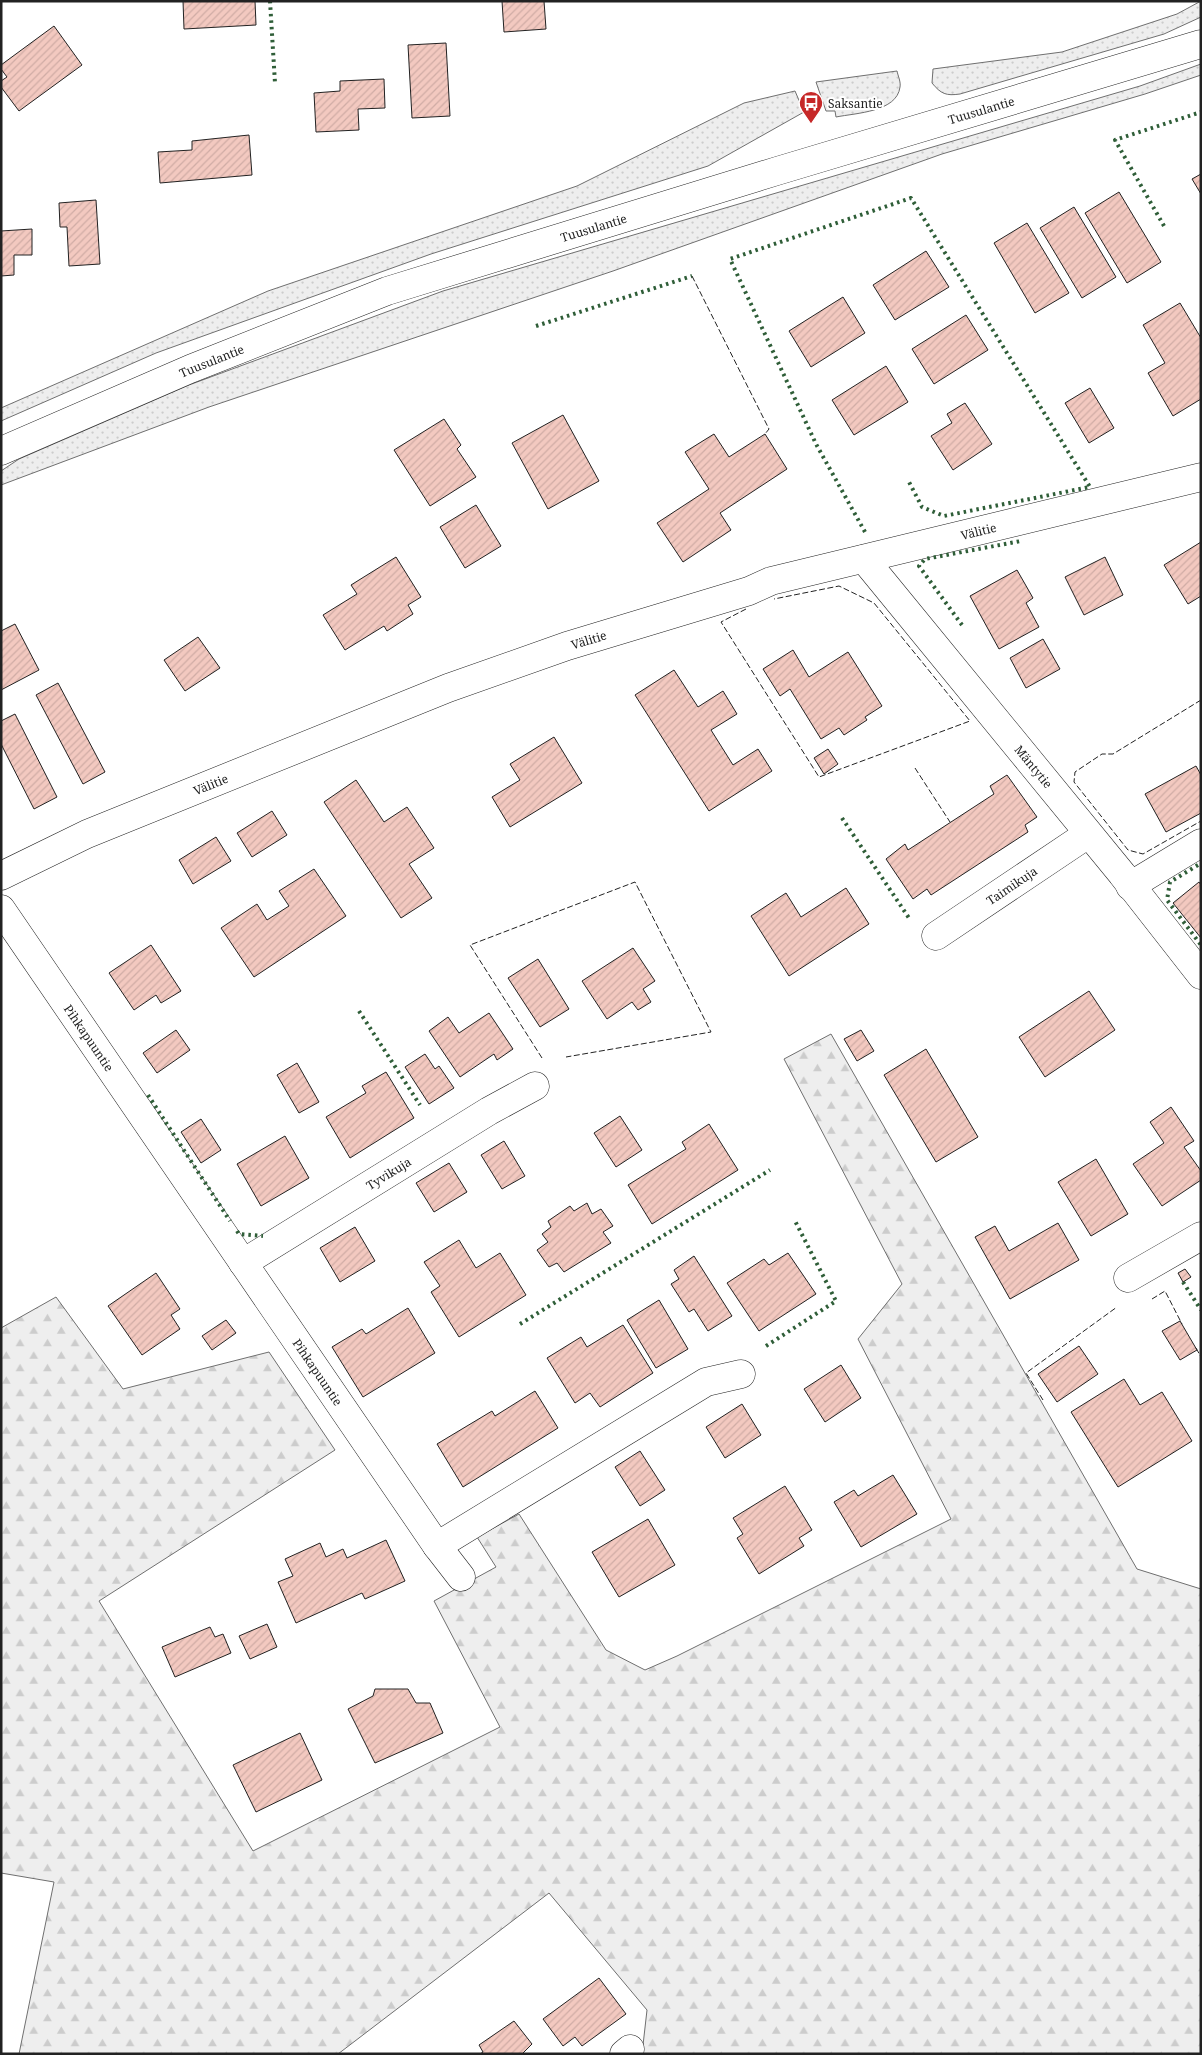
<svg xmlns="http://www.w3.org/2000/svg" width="1202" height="2055" font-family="'Noto Serif',serif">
	<defs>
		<pattern id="grass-dots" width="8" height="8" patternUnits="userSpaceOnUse" patternTransform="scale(1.25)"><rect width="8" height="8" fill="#eee"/><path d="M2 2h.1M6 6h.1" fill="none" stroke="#ccc" stroke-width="1.8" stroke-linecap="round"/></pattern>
		<pattern id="forest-firs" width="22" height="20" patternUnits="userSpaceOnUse" patternTransform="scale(1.25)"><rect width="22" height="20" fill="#eee"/><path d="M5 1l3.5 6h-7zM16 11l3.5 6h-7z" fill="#ccc"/></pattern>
		<pattern id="building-hatch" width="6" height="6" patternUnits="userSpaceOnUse" patternTransform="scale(1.25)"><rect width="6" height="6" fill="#f3c9c0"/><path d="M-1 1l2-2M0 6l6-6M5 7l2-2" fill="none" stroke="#d0aca5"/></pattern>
	</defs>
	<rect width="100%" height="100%" fill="#fff"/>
	<g fill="url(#grass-dots)" stroke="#6f6f6f">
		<path d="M1201,1V17L1164,34L960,94C946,96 941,94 932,83L933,69L1062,52L1177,14Z"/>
		<polygon points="1201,64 1201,75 1145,94 942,154 613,271 209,407 1,485 1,471 19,459 189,385 443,291 1140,86"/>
		<path d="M897,71C898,76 901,82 900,87C897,112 856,113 836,117L835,111H826L816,82Z"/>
		<polygon points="795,91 804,112 708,166 431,254 156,353 1,421 1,408 268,291 577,186 744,103"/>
	</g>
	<polygon fill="url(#forest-firs)" stroke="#6f6f6f" points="831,1034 1137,1569 1201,1589 1201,2054 642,2054 647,2010 549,1893 338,2054 19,2054 54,1882 1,1873 1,1328 56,1297 123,1389 269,1352 335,1450 99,1601 253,1851 500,1727 434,1601 496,1567 477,1537 519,1514 606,1650 645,1670 677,1656 951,1519 858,1339 902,1284 784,1059"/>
	<g fill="url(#building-hatch)" stroke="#222">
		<polygon points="183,1 255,1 256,25 184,29"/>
		<polygon points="502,1 544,1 546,29 504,32"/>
		<polygon points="54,26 82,65 19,111 1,87 1,81 7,77 1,69 1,65"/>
		<polygon points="446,43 450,116 412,118 408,45"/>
		<polygon points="384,79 385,108 358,109 359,130 316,132 314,93 340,91 340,81"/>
		<polygon points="249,135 252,175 160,183 158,152 192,150 192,141"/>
		<polygon points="1201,174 1201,194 1192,179"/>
		<polygon points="1119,192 1161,262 1127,283 1085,213"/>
		<polygon points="96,200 100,264 69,266 67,227 60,227 59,203"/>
		<polygon points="1074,207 1116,277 1082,298 1040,228"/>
		<polygon points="1027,223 1069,293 1035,313 994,243"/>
		<polygon points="32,229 32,255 14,255 14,275 1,276 1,231"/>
		<polygon points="926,251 949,287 895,320 873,285"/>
		<polygon points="843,297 865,333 811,367 789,331"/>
		<polygon points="1180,303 1201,338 1201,399 1173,416 1148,373 1165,363 1143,325"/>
		<polygon points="966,315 988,350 934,384 912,349"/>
		<polygon points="886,366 908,402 854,435 832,400"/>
		<polygon points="1090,388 1114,428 1089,443 1065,403"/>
		<polygon points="965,403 992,444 953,470 931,436 952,423 947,414"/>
		<polygon points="563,415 599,481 548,509 512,443"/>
		<polygon points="444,419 461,445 457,449 476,477 430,506 394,450"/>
		<polygon points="714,434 729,457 765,434 787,469 720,513 731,530 683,562 657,523 709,489 685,452"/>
		<polygon points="476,505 501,546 465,568 440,527"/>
		<polygon points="1201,542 1201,596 1188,604 1164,565"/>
		<polygon points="396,557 421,597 408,605 413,614 387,631 384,626 345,650 323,615 357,594 351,585"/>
		<polygon points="1105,557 1123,595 1084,615 1065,577"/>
		<polygon points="1017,570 1033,598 1026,603 1039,627 999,649 970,596"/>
		<polygon points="15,624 39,670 1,690 1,631"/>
		<polygon points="198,637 220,668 185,691 164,660"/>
		<polygon points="1043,639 1060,669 1026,688 1010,658"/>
		<polygon points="793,650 809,677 848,652 882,706 865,717 867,720 844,735 839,728 821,739 790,689 780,696 763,669"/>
		<polygon points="674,670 698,707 723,691 737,714 711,730 733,765 758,749 772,771 709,811 635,695"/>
		<polygon points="58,683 105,772 83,784 36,695"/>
		<polygon points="15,714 57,797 34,809 1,744 1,721"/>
		<polygon points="554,737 582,783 510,827 492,797 520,780 510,764"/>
		<polygon points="828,749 838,764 824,774 814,758"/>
		<polygon points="1196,766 1201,775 1201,813 1166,832 1145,794"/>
		<polygon points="1007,775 1037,817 1025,825 1028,832 931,895 927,889 913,899 886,859 905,844 908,850 994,794 990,786"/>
		<polygon points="356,780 384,822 407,807 434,848 409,864 432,898 401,918 324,802"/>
		<polygon points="272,811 287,835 252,857 237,833"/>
		<polygon points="216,837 231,861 193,884 179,860"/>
		<polygon points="314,869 346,916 254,977 221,928 257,904 267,920 289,906 279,891"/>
		<polygon points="1199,882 1201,885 1201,938 1173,903"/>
		<polygon points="846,888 869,924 789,976 751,916 786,893 801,917"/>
		<polygon points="151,945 181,991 161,1003 156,995 134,1010 109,973"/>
		<polygon points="633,948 655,981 643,989 651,1002 638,1010 632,1002 607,1019 582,981"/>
		<polygon points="538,959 569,1009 540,1027 508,978"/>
		<polygon points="1089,991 1115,1030 1045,1077 1019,1037"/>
		<polygon points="489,1013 513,1049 497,1060 494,1054 460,1077 429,1031 448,1017 459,1033"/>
		<polygon points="176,1030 190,1050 157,1073 143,1053"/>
		<polygon points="861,1030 874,1051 857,1061 844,1039"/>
		<polygon points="926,1049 978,1137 936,1162 884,1075"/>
		<polygon points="425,1054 435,1069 439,1066 454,1088 429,1104 405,1067"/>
		<polygon points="297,1063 319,1102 299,1113 277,1075"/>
		<polygon points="386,1072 414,1118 350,1158 326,1117 366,1093 362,1086"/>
		<polygon points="1171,1107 1194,1141 1184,1147 1201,1171 1201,1180 1162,1206 1133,1164 1164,1143 1150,1122"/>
		<polygon points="620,1116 642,1150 616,1167 594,1133"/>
		<polygon points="201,1119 221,1150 201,1163 181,1132"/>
		<polygon points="709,1124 738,1170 652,1224 628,1185 686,1149 682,1142"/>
		<polygon points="285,1136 309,1178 261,1206 237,1164"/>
		<polygon points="504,1141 525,1176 502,1189 481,1155"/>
		<polygon points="1096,1159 1128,1214 1091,1236 1058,1182"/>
		<polygon points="449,1163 467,1192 434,1212 416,1183"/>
		<polygon points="587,1203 592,1214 601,1209 613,1226 603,1232 611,1243 564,1272 557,1263 549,1267 537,1250 548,1242 542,1234 551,1227 548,1221 570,1206 574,1211"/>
		<polygon points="1058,1223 1079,1260 1010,1299 975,1237 995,1226 1009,1251"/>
		<polygon points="355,1227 375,1261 340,1282 320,1248"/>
		<polygon points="459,1240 476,1268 500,1253 526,1295 459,1337 431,1292 440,1286 424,1262"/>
		<polygon points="788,1253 816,1294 759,1331 727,1283 764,1259 769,1265"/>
		<polygon points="694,1256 732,1316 708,1331 694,1309 689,1312 671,1284 679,1279 674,1270"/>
		<polygon points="1185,1269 1191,1277 1183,1282 1178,1273"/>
		<polygon points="156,1273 180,1309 171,1315 180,1329 142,1355 108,1306"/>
		<polygon points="659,1300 688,1349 656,1368 627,1320"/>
		<polygon points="408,1308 435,1353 363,1397 332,1347 362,1329 366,1334"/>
		<polygon points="226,1320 236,1333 212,1350 202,1336"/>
		<polygon points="1180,1321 1197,1350 1180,1360 1162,1331"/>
		<polygon points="623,1325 653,1373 600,1407 590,1393 575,1403 547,1358 581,1337 587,1347"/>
		<polygon points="1079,1346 1098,1374 1057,1402 1038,1374"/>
		<polygon points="841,1365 861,1398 825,1422 804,1389"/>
		<polygon points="1124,1379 1140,1405 1162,1392 1192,1441 1118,1487 1071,1412"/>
		<polygon points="535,1391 558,1428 463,1487 437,1444 492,1411 495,1416"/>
		<polygon points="742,1404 761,1435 725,1458 706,1427"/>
		<polygon points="640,1451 665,1490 640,1506 615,1467"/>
		<polygon points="893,1475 917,1514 861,1547 834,1502 854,1490 858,1496"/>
		<polygon points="785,1486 812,1530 799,1538 804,1546 759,1574 737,1538 743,1534 733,1518"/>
		<polygon points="648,1519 675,1565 619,1597 592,1552"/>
		<polygon points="386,1540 405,1581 365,1599 362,1593 296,1623 278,1582 293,1576 285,1559 320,1543 326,1557 343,1549 347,1558"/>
		<polygon points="267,1624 277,1647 250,1659 239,1636"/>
		<polygon points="210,1627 215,1637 223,1634 231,1653 175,1677 162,1647"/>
		<polygon points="375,1689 408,1689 416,1703 430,1703 443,1733 375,1763 348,1709 373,1696"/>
		<polygon points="300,1733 322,1780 256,1812 233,1765"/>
		<polygon points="599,1978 626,2014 582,2046 575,2037 563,2046 543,2019"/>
		<polygon points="514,2021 532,2044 522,2054 480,2054 483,2052 479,2045"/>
	</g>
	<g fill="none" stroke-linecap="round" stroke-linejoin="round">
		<g stroke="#222" stroke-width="29">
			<g id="minor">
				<path id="s1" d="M864,559L1122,874L1201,975"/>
				<path id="s2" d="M1,876L87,834L448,688L567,646L749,591L771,581L1201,477"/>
				<polyline points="1130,886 1201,843"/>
				<path id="s3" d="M1,909L437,1546L706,1382L741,1374"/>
				<path id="s4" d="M936,936L1088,834"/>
				<path id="s5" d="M243,1263L489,1111L535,1086"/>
				<polyline points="1128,1278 1201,1236"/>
				<polyline points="437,1546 461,1577"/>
				<polyline points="624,2054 630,2049"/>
			</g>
		</g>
		<g stroke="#222" stroke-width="29">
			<g id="major">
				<path id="s6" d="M1,451L190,369L387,291L777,171L1201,44"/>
			</g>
		</g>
		<use href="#minor" stroke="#fff" stroke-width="28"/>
		<use href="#major" stroke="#fff" stroke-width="28"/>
		<g stroke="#2f5e38" stroke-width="4" stroke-dasharray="2.5 4" stroke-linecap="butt">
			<polyline points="270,1 275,83"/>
			<polyline points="1164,226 1115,140 1201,112"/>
			<polyline points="536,326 692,276"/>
			<polyline points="865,532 816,444 730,259 911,198 1090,487 944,516 922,507 909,482"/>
			<polyline points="962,625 919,566 925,559 1021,541"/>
			<polyline points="842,818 909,918"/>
			<polyline points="1198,865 1170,882 1167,900 1201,945"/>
			<polyline points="359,1011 420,1105"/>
			<polyline points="148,1095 230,1221"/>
			<polyline points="237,1231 239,1234 263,1236"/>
			<polyline points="1183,1282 1201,1310"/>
			<polyline points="520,1324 770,1170"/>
			<polyline points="766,1346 836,1301 794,1219"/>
		</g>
		<g stroke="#222" stroke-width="1" stroke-dasharray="6 2.5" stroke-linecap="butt">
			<polyline points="692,276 769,429 765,434"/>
			<polyline points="746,609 721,622 819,777 970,721 874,603 839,586 774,599"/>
			<polyline points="1201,700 1113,754 1102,754 1075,772 1074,782 1128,850 1143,854 1201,821"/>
			<polyline points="915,768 950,822"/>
			<polyline points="542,1058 470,945 635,882 711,1032 566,1057"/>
			<polyline points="1152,1299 1165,1291 1182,1324"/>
			<polyline points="1196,1348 1201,1357"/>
			<polyline points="1043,1400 1026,1373 1117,1307"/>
		</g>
	</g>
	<defs>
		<g id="bus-pin" transform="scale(1.25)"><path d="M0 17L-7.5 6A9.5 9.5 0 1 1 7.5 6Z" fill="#c62828" stroke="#fff"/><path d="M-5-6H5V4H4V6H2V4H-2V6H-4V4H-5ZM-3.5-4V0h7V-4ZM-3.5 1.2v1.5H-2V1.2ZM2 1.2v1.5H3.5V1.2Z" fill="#fff"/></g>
	</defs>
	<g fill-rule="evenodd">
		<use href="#bus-pin" x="811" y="103"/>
	</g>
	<g text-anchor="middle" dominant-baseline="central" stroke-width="4" stroke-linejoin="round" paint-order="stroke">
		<g font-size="12" fill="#222" stroke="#fff" text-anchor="start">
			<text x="828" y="103">Saksantie</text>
		</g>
		<g font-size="12" fill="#222" stroke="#fff">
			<text stroke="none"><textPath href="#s6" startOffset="1039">Tuusulantie</textPath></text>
			<text stroke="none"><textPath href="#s6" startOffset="634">Tuusulantie</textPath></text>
			<text stroke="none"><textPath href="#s6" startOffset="229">Tuusulantie</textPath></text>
			<text stroke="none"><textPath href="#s2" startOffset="1039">Välitie</textPath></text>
			<text stroke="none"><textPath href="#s2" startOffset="634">Välitie</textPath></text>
			<text stroke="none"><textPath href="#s1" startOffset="268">Mäntytie</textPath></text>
			<text stroke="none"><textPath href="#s2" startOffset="229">Välitie</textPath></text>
			<text stroke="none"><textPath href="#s4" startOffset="91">Taimikuja</textPath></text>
			<text stroke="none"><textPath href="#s3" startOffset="156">Pihkapuuntie</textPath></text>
			<text stroke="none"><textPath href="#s5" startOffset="171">Tyvikuja</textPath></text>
			<text stroke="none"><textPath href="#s3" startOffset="561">Pihkapuuntie</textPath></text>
		</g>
	</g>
	<rect width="1202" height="2055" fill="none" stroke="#222222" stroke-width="5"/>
</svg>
